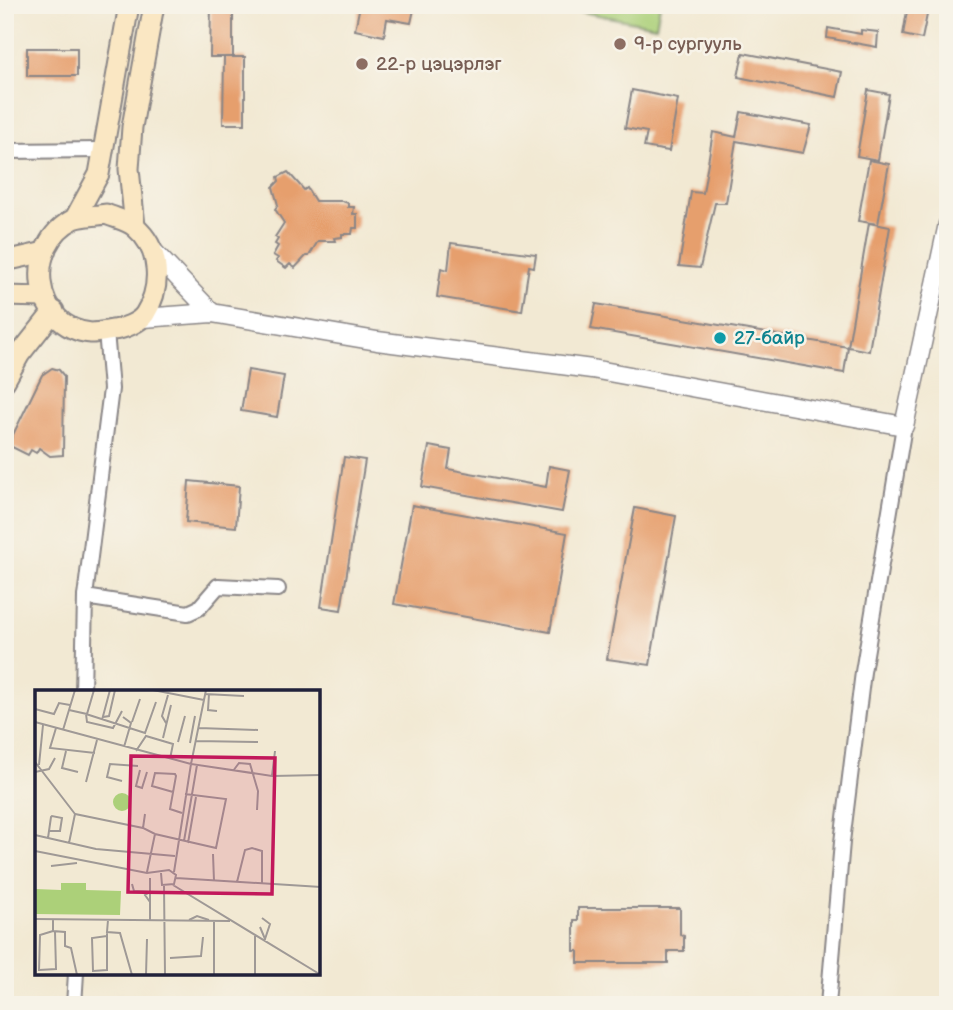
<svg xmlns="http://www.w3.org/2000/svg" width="953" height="1010" font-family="'Balsamiq Sans',sans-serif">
	<rect width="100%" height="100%" fill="#f7f3e8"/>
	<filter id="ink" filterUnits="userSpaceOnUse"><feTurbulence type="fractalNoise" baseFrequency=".0143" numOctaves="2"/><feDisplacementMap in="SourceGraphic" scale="14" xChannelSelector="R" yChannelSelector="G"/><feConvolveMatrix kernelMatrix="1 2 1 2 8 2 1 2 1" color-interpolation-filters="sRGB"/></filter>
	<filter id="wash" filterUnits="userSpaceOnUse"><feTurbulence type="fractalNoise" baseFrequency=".00686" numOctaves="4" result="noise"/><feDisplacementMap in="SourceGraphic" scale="28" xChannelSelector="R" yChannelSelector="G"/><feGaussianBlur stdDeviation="1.57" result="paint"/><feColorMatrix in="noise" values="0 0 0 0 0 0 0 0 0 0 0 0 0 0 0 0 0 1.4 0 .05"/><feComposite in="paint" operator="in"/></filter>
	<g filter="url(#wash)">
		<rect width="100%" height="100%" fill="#f2e9d3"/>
		<polygon fill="#acd079" stroke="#67795a" stroke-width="2" points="572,5 660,5 656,26 571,10"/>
		<g id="blocks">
			<g fill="#e69f6d">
				<polygon points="211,5 233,5 233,57 210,57"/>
				<polygon points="360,5 415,5 411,23 387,19 384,36 355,30"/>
				<polygon points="908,5 929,5 922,39 903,35"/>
				<polygon points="828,28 861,34 861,30 878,32 877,47 827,38"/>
				<rect x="27" y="48" width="50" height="28"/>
				<polygon points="743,53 842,72 837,97 738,77"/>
				<polygon points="224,57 245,57 245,124 223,124"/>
				<polygon points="632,90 678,99 669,151 644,147 647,132 625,128"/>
				<polygon points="868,90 889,94 878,160 857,156"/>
				<polygon points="741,112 811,125 803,153 736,141 726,203 715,203 700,268 679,266 691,192 703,193 713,132 736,137"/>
				<polygon points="869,160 889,164 878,224 858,221"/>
				<polygon points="288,172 304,190 307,188 315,201 342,201 348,203 348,207 354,207 353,214 357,214 357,228 353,228 352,234 342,234 342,237 334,238 335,241 318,241 309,256 306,256 295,268 290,264 286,268 276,261 278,258 273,255 278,246 275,244 278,239 275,237 284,223 275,209 278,205 273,187 279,181 278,177"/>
				<polygon points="869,223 890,227 869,351 848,347"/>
				<polygon points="451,243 536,254 534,267 529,266 522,311 437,297 441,268 448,270"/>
				<polygon points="596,304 848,347 844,373 591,329"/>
				<polygon points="52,368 59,370 64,376 63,455 50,456 39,448 36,453 31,450 28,455 8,445 42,375"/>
				<polygon points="248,370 284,376 277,417 241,411"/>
				<polygon points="429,446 451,450 448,469 546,487 549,466 570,470 562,512 422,487"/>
				<polygon points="344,457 365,460 341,610 321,607"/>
				<polygon points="189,481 239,486 236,527 186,522"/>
				<polygon points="412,505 567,533 550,632 394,604"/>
				<polygon points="635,508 676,516 650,665 607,659"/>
				<polygon points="578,908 680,908 680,935 684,936 684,951 668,951 668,963 578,963 578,951 574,951 574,920 578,920"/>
			</g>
		</g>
	</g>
	<g filter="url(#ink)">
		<use href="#blocks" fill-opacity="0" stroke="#8a8687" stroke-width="2"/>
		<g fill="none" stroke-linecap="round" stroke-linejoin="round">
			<g stroke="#8a8687" stroke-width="18">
				<g id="minor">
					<polyline points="5,151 102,150"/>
					<polyline points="85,597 188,613 199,608 218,586 278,589"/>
					<polyline points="83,692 85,597 111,389 106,331"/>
					<polyline points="74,1005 76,973"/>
					<polyline points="828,1005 842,842 863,672 904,426"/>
				</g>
			</g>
			<g stroke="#8a8687" stroke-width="21">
				<g id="tertiary">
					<polyline points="153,251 212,313"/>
					<polyline points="143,318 212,313 377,341 592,369 904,426 948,224"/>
				</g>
			</g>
			<g stroke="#8a8687" stroke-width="23">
				<g id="secondary">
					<path d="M106,214C115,218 128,221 135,227C161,249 162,287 145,314C139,323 123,329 113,330C106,331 98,333 91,333C32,328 23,244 74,219C83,215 97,216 106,214Z"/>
					<polyline points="75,218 99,174 129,5"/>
					<polyline points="135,226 129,169 132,127 154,5"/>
					<polyline points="5,261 45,252"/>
					<polyline points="5,296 43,297"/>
					<polyline points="5,381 20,354 54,311"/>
				</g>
			</g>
			<use href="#minor" stroke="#fff" stroke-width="14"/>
			<use href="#tertiary" stroke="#fff" stroke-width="18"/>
			<use href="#secondary" stroke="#fae7c3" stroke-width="19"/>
		</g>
	</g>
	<g fill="#8d6e63" stroke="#f7f3e8" stroke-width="2.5">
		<circle cx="620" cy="44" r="7"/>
		<circle cx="362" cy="64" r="7"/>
	</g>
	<circle fill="#0f9aa8" stroke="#f7f3e8" stroke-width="2.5" cx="720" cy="338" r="7"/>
	<g text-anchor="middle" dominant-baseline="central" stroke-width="5" stroke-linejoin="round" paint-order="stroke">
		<g font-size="19" fill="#785e54" stroke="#f7f3e8" text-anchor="start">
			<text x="634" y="44">9-р сургууль</text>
			<text x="376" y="64">22-р цэцэрлэг</text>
		</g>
		<g font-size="19" fill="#0d838f" stroke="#f7f3e8" text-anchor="start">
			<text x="734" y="338">27-байр</text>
		</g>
	</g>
	<g transform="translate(35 690)">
		<rect width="285" height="285" fill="#f2e9d3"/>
		<path d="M78 112a9 9 0 1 1 18 0a9 9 0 1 1-18 0ZM26,193H51V200L86,201L85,225L0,224V199L26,200Z" fill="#acd079"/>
		<path fill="none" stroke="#9f9996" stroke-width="2" d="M118,0L169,10M171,0L156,74L237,86L286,85M170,4L209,6M174,4L173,20L182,21M0,19L19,24L24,13L35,15M34,20L52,24L59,0M51,24L110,43L121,12M51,24L52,32L78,38L87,21M68,27L74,26L80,0M88,27L96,33L89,57M67,30L75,0M0,32L156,74L139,182M97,32L105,9M131,33L127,26L133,5M21,38L15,58L60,63M164,38L223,40M28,40L40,0M128,48L136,15M161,51L223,52M143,52L150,26M155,53L160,26M31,61L27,78L43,82M101,61L111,46L138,54L135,69M0,72L40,124M4,75L8,35M105,80L101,96L107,98L112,82M198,81L204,73L215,74L223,101L222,120M0,82L14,79L20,68M237,86L240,61M87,91L72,87L75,74L103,76M51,92L62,50M138,102L117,96L120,83L140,84L141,86L135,119L147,123M110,124L108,138L120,144L181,158L191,109L150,104M0,145L61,159L140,166M13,148L16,127L17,126L27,128L25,141H14M149,151L162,75M34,153L40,124L108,138M153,153L161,107M0,161L112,183L134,180L141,185L139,194L127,195L126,183M178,164L179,191M16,176L42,173M112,182L120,144M141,188L286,197M202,192L210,160L217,158L227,161V193M97,194L99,201L115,202L110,205L115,212M138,195L286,285M129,196L130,285M0,229L195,231M18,229V241L30,242V256L36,258L42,285M73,230L72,242L85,243L97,285M115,230V188M154,230L162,226L174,230M225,237L230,249L235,234L227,228M220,245V285M72,246L57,248L58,281L72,280V242M135,268L166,266L168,247M4,280L21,279L20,242M4,281L5,245L18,241M111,285L112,249M179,285V231"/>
		<path fill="#c2185b" fill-opacity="0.15" stroke="#c2185b" stroke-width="3.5" d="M96,66L240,68L237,204L93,202Z"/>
		<rect width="285" height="285" fill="none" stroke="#22223b" stroke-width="3.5"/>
	</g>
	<rect width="953" height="1010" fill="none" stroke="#f7f3e8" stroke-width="28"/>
</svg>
